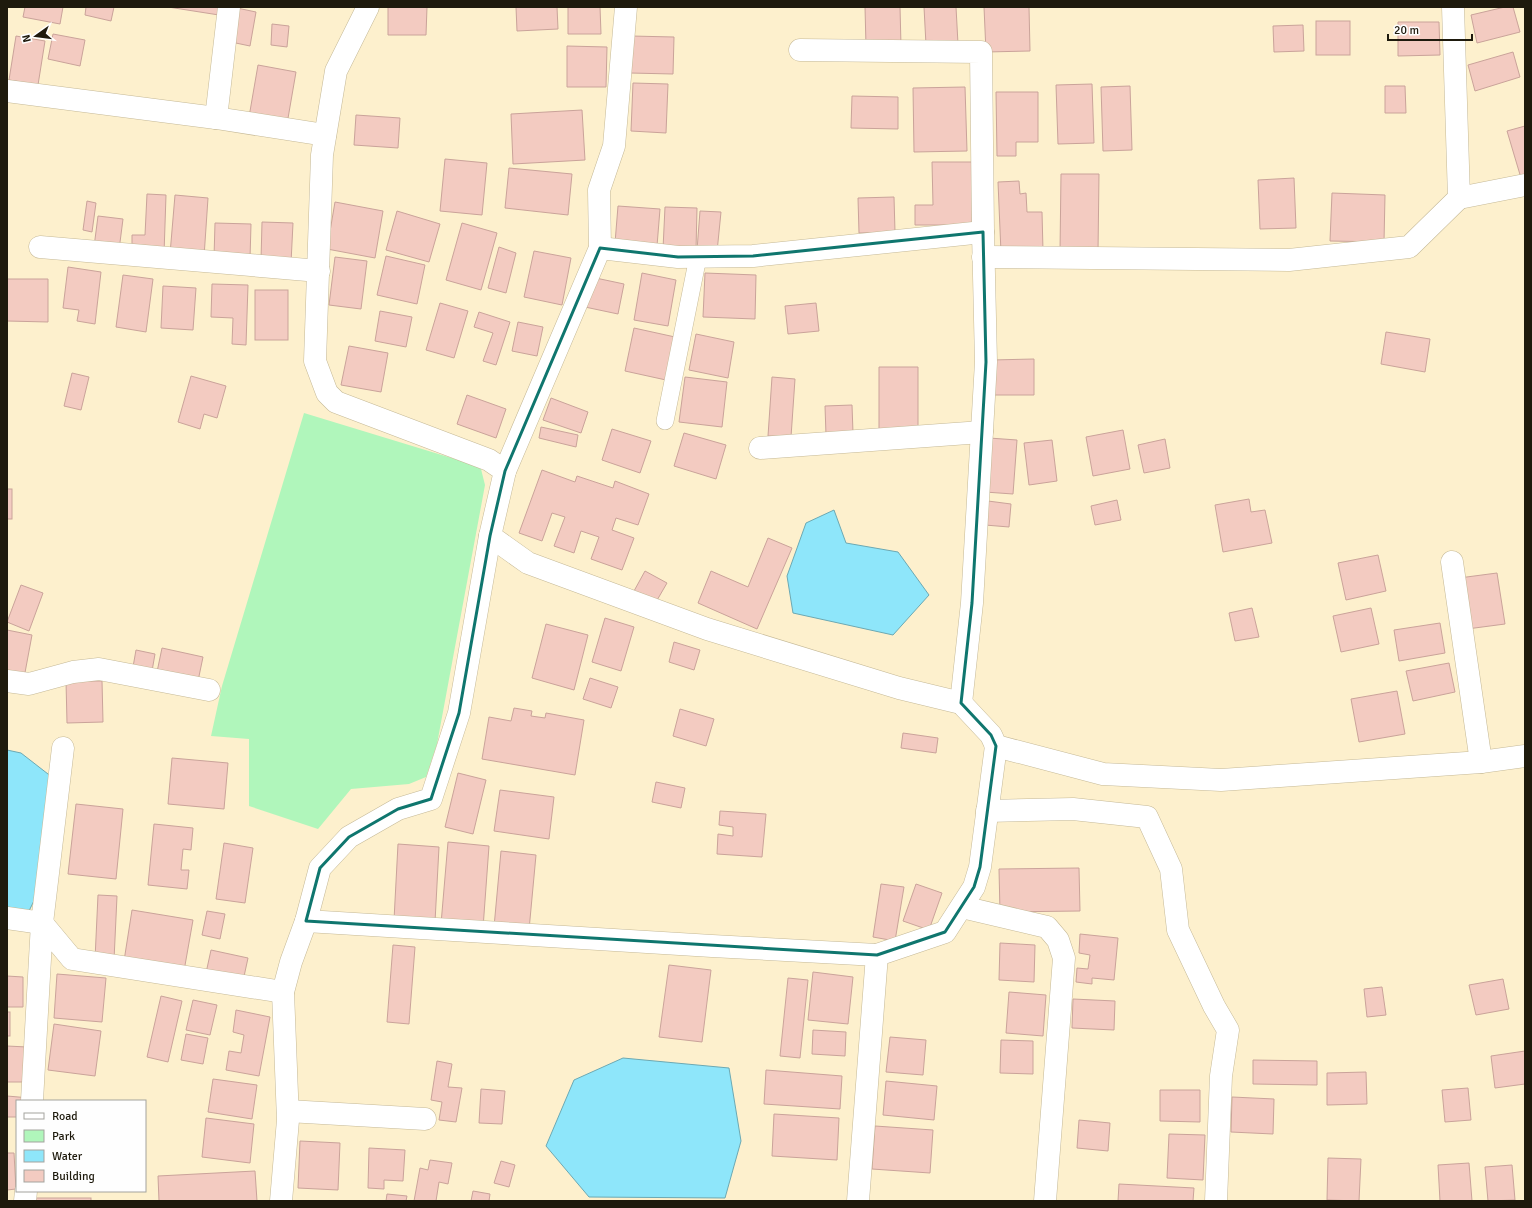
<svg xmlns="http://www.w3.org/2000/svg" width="1532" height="1208" font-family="Signika,sans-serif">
	<rect width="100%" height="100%" fill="#fdf0cd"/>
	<polygon fill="#b0f6bb" points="304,413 468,463 481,469 485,485 437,744 426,777 409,784 351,789 318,829 249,806 249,739 211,736 222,686"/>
	<g fill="#8ee6fa" stroke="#6ca9b3">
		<polygon points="834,510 846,543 898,552 929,595 893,635 793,613 787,576 806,523"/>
		<polygon points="7,750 21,753 57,781 54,860 27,915 7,920"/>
		<polygon points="623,1058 729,1068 741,1141 725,1198 589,1197 546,1146 574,1080"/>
	</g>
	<g fill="#f3cbc1" stroke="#caa39a">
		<polygon points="25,7 63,7 60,24 23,17"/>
		<polygon points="86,7 114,7 111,21 85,15"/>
		<polygon points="168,7 220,7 219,15"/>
		<polygon points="388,7 427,7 426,35 388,35"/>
		<polygon points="516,7 557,7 558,29 517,31"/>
		<polygon points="568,7 600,7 601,34 568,34"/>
		<polygon points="865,7 900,7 901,46 866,46"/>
		<polygon points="924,7 956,7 958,44 926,45"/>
		<polygon points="984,7 1029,7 1030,51 986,52"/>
		<polygon points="1505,7 1513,7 1520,32 1477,43 1471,15"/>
		<polygon points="237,8 256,12 250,46 231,42"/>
		<rect x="1316" y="21" width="34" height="34"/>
		<polygon points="1398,22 1439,22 1440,55 1398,56"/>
		<polygon points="272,24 289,26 287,47 271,45"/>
		<polygon points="1303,25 1304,51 1274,52 1273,26"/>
		<polygon points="53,34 85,40 80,66 48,59"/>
		<polygon points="16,36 45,41 38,85 9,80"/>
		<polygon points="631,36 674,37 673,74 630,73"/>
		<polygon points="567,46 607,47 606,87 567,87"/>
		<polygon points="1513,52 1520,77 1475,91 1468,65"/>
		<polygon points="258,65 296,72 287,124 249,117"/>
		<polygon points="633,83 668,84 666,133 631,131"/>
		<polygon points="1092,84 1094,143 1058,144 1056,85"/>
		<polygon points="1130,86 1132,150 1103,151 1101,87"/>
		<polygon points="1385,86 1405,86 1406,113 1385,113"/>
		<polygon points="965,87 967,151 914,152 913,88"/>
		<polygon points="996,92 1038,92 1038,142 1016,142 1016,156 997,156"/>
		<polygon points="852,96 898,97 898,129 851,128"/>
		<polygon points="582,110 585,160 513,164 511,114"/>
		<polygon points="356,115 400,118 398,148 354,145"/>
		<polygon points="1525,126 1525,177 1521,178 1507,131"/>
		<polygon points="445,159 487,163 482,215 440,211"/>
		<polygon points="932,162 972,162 972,225 915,225 915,205 933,205"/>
		<polygon points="509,168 572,174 568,215 505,208"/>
		<polygon points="1061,174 1099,174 1098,252 1060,252"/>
		<polygon points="1294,178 1296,228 1260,229 1258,180"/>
		<polygon points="1019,181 1020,194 1026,193 1027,212 1042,212 1043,251 1001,253 998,182"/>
		<polygon points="1332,193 1385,195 1384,242 1330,241"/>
		<polygon points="147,194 166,195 164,254 132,252 132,235 145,235"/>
		<polygon points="175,195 208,198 204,257 170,254"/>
		<polygon points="894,197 895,232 859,233 858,198"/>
		<polygon points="87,201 96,203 92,232 83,230"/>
		<polygon points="335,202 383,211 375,258 327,249"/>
		<polygon points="618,206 660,209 657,246 615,243"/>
		<polygon points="665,207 697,208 696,250 663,249"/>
		<polygon points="397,211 440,224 429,262 386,250"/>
		<polygon points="700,211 721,212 717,252 697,250"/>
		<polygon points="98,216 123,219 119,250 94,247"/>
		<polygon points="262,222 293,223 291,263 261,261"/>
		<polygon points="215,223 251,224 250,259 214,258"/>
		<polygon points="462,223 497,233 481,290 446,280"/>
		<polygon points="499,247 516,253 506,293 488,288"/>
		<polygon points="534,251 571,258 562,305 524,297"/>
		<polygon points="386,256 425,265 417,304 377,295"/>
		<polygon points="335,257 367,261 361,309 329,305"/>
		<polygon points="68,267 101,272 95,324 77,321 79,310 63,308"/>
		<polygon points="642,273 676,280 668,326 634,320"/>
		<polygon points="705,273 756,275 755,319 703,317"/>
		<polygon points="123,275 153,279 146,332 116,327"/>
		<polygon points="591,277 624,284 618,314 585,307"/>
		<polygon points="7,279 48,279 48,322 7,321"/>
		<polygon points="212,284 248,285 246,345 232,344 233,318 211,317"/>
		<polygon points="163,286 196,288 193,330 161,328"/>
		<rect x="255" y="290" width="33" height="50"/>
		<polygon points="440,303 468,311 454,358 426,350"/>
		<polygon points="816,303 819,331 788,334 785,306"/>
		<polygon points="380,311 412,317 406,347 375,341"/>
		<polygon points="479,312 510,322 496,365 483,361 493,333 474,327"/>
		<polygon points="518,322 543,327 537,356 512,351"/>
		<polygon points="634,328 675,337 666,380 625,371"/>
		<polygon points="1386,332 1430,339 1425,372 1381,364"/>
		<polygon points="696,334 734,342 728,378 689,370"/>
		<polygon points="349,346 388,353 381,392 341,385"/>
		<polygon points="1034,359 1034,395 992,395 992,360"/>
		<polygon points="879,367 918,367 918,433 879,432"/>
		<polygon points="72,373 89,377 81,410 64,406"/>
		<polygon points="191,376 226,386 217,418 204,414 200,429 178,422"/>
		<polygon points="685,377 727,382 722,427 679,422"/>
		<polygon points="772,377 795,379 791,437 768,436"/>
		<polygon points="467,395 506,409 496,438 457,424"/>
		<polygon points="551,398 588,412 581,433 543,420"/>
		<polygon points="852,405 853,433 826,435 825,406"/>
		<polygon points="541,427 578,435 576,447 539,438"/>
		<polygon points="612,429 651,441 640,473 602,460"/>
		<polygon points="1123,430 1130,469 1093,476 1086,437"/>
		<polygon points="684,433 726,445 716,479 674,466"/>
		<polygon points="989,438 1017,440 1013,494 985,492"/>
		<polygon points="1165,439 1170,468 1144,473 1138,445"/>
		<polygon points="1052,440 1057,481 1029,485 1024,443"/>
		<polygon points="542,470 575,482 577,476 613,488 615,481 649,494 638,525 616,518 612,530 634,538 622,570 591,559 599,537 581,531 574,553 554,546 565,517 552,513 542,541 519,533"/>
		<rect x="7" y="489" width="5" height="30"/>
		<polygon points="1249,499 1251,512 1265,510 1272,543 1223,552 1215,505"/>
		<polygon points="1117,500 1121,520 1095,525 1091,506"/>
		<polygon points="988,501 1011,504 1009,527 985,525"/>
		<polygon points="768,538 792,548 757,629 698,603 711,571 748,587"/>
		<polygon points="1378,555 1386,591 1346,600 1338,563"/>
		<polygon points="645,571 667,583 656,602 634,591"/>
		<polygon points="1497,573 1505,624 1467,629 1459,578"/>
		<polygon points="21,585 43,593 29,631 7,622"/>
		<polygon points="1252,608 1259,637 1235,641 1229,613"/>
		<polygon points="1371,608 1379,644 1341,652 1333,616"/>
		<polygon points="605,618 634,627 621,671 592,662"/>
		<polygon points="1440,623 1445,653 1399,661 1394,630"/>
		<polygon points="546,624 588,635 574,690 532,678"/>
		<polygon points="7,630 32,635 24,678 7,675"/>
		<polygon points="674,642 700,650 694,670 669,662"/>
		<polygon points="162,648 203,657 198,681 157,672"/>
		<polygon points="136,650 155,654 152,671 133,667"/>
		<polygon points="1449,663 1455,692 1413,701 1406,671"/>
		<polygon points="590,678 618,687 611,708 583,699"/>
		<polygon points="66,681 102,681 103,722 67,723"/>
		<polygon points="1397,691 1405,734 1359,742 1351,699"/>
		<polygon points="514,708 532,711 531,716 545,718 546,713 584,720 575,775 482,759 489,717 511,721"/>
		<polygon points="680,709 714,719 706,746 673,736"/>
		<polygon points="903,733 938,738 936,753 901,748"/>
		<polygon points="172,758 228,763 224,809 168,804"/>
		<polygon points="458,773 486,780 473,834 445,827"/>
		<polygon points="656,782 685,788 681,808 652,802"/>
		<polygon points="500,790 554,797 549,839 494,831"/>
		<polygon points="76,804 123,809 116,879 68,874"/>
		<polygon points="720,811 766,814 762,857 717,854 718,834 733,836 733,827 719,825"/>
		<polygon points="154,824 193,828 191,850 183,849 181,870 189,870 187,889 148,885"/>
		<polygon points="448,842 489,846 483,928 441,924"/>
		<polygon points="224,843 253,848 245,903 216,899"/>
		<polygon points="398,844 439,847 435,922 394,920"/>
		<polygon points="501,851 536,855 529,930 494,927"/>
		<polygon points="1079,868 1080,911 1000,912 999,869"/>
		<polygon points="881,884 904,887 895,941 873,937"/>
		<polygon points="916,884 942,893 929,930 903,921"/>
		<polygon points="98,895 117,896 114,960 95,959"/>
		<polygon points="132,910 193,920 184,971 124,961"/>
		<polygon points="207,911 225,914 220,939 202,935"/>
		<polygon points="1080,934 1118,938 1114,980 1092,978 1092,984 1076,982 1077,968 1088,969 1090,955 1079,953"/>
		<polygon points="1000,943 1035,945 1034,982 999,980"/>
		<polygon points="393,945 415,947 409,1024 387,1022"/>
		<polygon points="211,950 248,958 243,981 206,973"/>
		<polygon points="669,965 711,970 702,1042 659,1037"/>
		<polygon points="813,972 853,977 848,1024 808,1020"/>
		<polygon points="57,974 106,978 102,1022 54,1018"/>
		<polygon points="7,976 23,977 23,1007 7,1007"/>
		<polygon points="788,978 808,980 800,1058 780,1056"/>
		<polygon points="1503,979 1509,1009 1476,1015 1469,985"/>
		<polygon points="1382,987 1386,1015 1367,1017 1364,989"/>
		<polygon points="1009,992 1046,995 1043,1036 1006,1033"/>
		<polygon points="161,996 182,1001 168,1062 147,1057"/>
		<polygon points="1073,999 1115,1001 1114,1030 1072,1028"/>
		<polygon points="193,1000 217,1005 210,1035 186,1030"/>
		<polygon points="236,1010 270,1017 259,1076 226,1070 229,1051 241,1053 244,1035 233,1032"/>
		<rect x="7" y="1012" width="3" height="24"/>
		<polygon points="54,1024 101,1031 95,1076 48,1070"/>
		<polygon points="813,1030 846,1032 845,1056 812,1054"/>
		<polygon points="186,1034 208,1038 203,1064 181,1060"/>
		<polygon points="890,1037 926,1040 923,1075 886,1072"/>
		<polygon points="1001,1040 1033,1041 1033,1074 1000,1073"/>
		<polygon points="7,1046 27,1047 26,1082 7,1082"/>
		<polygon points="1525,1051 1525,1084 1495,1088 1491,1056"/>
		<polygon points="1253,1060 1317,1061 1317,1085 1253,1084"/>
		<polygon points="437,1061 452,1064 448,1087 462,1088 456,1122 439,1120 442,1102 431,1100"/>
		<polygon points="766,1070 842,1076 840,1109 764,1104"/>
		<polygon points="1366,1072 1367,1104 1327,1105 1327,1073"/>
		<polygon points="213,1079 257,1085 252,1119 208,1112"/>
		<polygon points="886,1081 937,1086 934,1120 883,1115"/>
		<polygon points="1468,1088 1471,1120 1445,1122 1442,1090"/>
		<polygon points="481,1089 505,1091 502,1124 479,1123"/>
		<polygon points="1160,1090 1200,1090 1200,1122 1160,1121"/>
		<polygon points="7,1096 30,1098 30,1101 17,1101 17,1117 7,1117"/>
		<polygon points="1232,1097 1274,1099 1273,1134 1231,1132"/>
		<polygon points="774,1114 839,1118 837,1160 772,1156"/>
		<polygon points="206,1118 254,1124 250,1163 202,1157"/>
		<polygon points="1079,1120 1110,1123 1108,1151 1077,1148"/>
		<polygon points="875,1126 933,1130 930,1173 872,1169"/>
		<polygon points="1169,1134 1205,1135 1203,1180 1167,1178"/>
		<polygon points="300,1141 340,1143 338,1190 298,1188"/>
		<polygon points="369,1148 405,1150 403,1181 384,1180 384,1189 368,1188"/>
		<polygon points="7,1153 14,1153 16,1189 7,1190"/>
		<polygon points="1328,1158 1361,1159 1359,1201 1327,1200"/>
		<polygon points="430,1160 452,1163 448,1184 439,1182 436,1201 414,1201 420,1168 428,1170"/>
		<polygon points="501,1161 515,1165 509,1187 494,1183"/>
		<polygon points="1469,1163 1472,1201 1440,1201 1438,1165"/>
		<polygon points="1512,1165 1515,1200 1488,1201 1485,1167"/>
		<polygon points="255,1171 257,1201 159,1201 158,1176"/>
		<polygon points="1119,1184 1194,1188 1193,1201 1118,1201"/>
		<polygon points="473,1191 490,1194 489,1201 471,1201"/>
		<polygon points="387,1194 407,1196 406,1201 386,1201"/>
		<rect x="36" y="1198" width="55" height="3"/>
	</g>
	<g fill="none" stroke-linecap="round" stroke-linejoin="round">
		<g stroke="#c5b997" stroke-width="18">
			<polyline id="lane" points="665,421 698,257"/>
		</g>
		<g stroke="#c5b997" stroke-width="23">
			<g id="street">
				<polyline points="368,7 336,71 322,155 315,361 327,393 336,402 489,460 505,471 490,536 528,563 707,629 899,688 961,703 991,735 996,746 1103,774 1221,780 1481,762 1525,756"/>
				<polyline points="800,50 981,52 983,232"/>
				<polyline points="7,91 216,118 325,135"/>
				<polyline points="216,118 229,7"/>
				<polyline points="1459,198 1525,185"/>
				<polyline points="40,247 319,271"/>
				<polyline points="600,248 678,257 753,256 983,232 986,362 972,603 961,703"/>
				<polyline points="983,257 1289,260 1409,247 1459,198 1453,7"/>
				<polyline points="760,448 982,432"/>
				<polyline points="505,471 600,248 599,190 614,146 626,7"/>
				<polyline points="1452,562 1481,762"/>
				<polyline points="7,681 29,684 73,672 99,669 209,690"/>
				<polyline points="987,811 1073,809 1147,817 1171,869 1178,930 1214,1006 1228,1030 1221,1076 1216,1201"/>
				<polyline points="962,907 1047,927 1058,940 1064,958 1045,1201"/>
				<polyline points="7,918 42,923 63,748"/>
				<polyline points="306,921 712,946 877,955"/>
				<polyline points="32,1101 42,923 72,959 283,992"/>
				<polyline points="288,1111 425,1119"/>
				<polyline points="25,1201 26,1191"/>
				<polyline points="281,1201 288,1120 283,992 291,962 306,921 320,868 349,837 398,809 431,799 459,713 490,536"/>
				<polyline points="858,1201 877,955 945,932 974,887 980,867 996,746"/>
			</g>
		</g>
		<use href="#lane" stroke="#fff" stroke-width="17"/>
		<use href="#street" stroke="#fff" stroke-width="22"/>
	</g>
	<path fill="none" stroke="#0f766e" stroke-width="3" stroke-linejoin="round" d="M983,232L986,362L972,603L961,703L991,735L996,746L980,867L974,887L945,932L877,955L306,921L320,868L349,837L398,809L431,799L459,713L490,536L505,471L600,248L678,257L753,256Z"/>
	<rect width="1532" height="1208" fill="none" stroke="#1e1a0d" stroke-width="16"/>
	<rect x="16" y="1100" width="130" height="92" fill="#fefefe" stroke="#a4a39e"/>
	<rect x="24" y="1113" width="20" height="6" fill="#ffffff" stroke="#a4a39e"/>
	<text x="52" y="1120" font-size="12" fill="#1e1a0d">Road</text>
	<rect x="24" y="1130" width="20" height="12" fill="#b0f6bb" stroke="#a4a39e"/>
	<text x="52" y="1140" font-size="12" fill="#1e1a0d">Park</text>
	<rect x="24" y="1150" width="20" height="12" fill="#8ee6fa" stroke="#a4a39e"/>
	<text x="52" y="1160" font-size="12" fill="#1e1a0d">Water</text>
	<rect x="24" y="1170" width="20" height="12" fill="#f3cbc1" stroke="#a4a39e"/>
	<text x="52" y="1180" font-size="12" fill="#1e1a0d">Building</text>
	<g transform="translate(36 36) rotate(256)" stroke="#fefefe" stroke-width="3" paint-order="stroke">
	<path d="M0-3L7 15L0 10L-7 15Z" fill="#1e1a0d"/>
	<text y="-6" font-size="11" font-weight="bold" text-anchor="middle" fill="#1e1a0d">N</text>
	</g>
	<path d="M1388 34v6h84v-6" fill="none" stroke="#1e1a0d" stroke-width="2"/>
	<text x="1394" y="34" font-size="12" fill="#1e1a0d" stroke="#fefefe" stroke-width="3" paint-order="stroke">20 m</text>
</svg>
